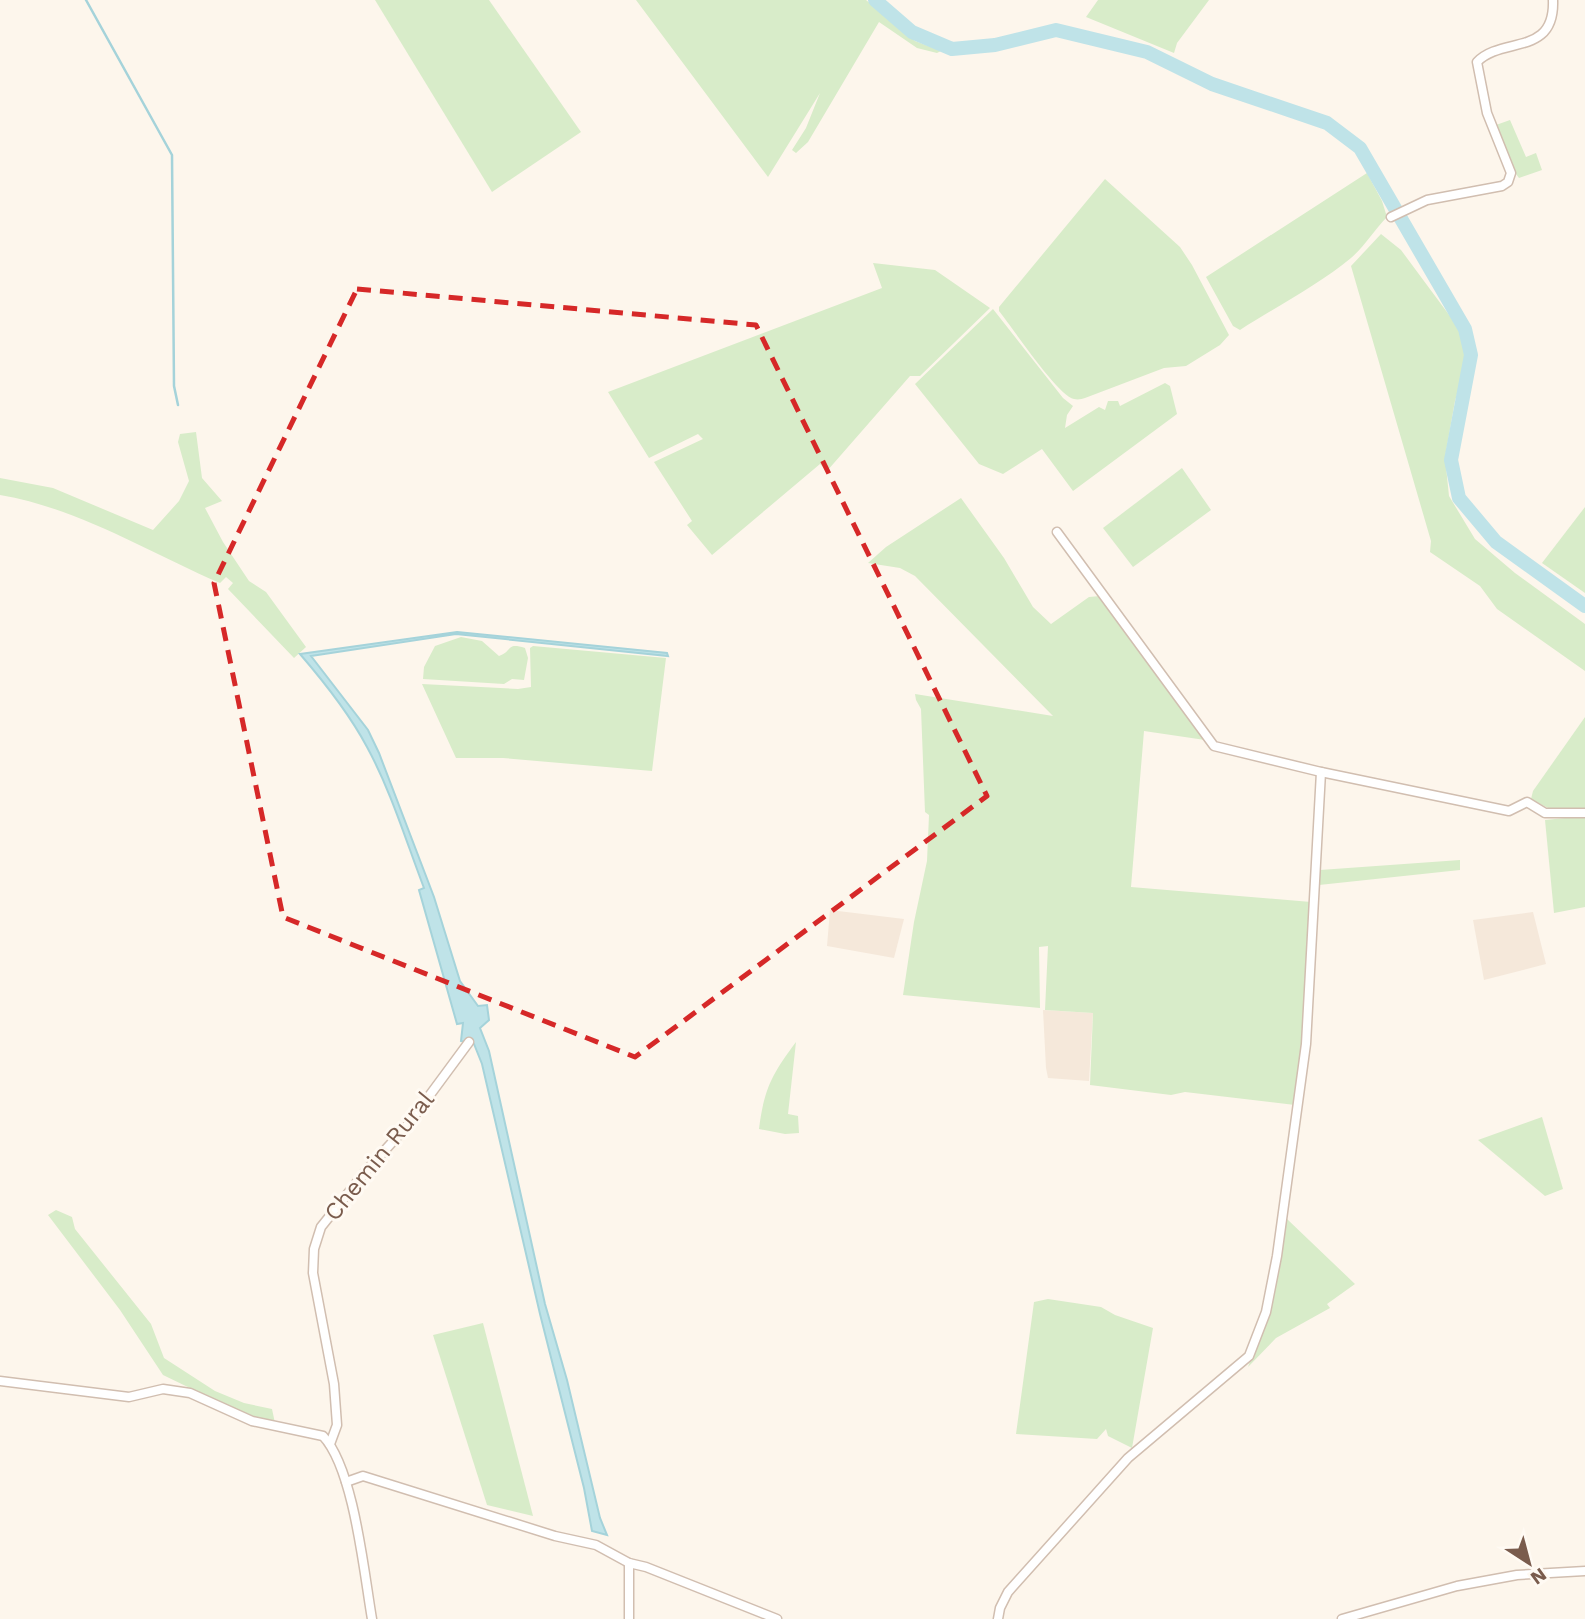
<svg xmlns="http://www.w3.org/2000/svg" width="1585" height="1619" font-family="'Work Sans',sans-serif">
	<rect width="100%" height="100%" fill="#fdf6ec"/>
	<g fill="#f5e8da">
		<polygon points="830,910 904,919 894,958 827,946"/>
		<polygon points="1533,912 1546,964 1484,980 1473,920"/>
		<polygon points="1043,1010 1093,1013 1089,1081 1048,1078 1046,1068"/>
	</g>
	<g fill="#d8ecc9">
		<polygon points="375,0 489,0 581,132 492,192"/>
		<polygon points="636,0 866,0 915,41 941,51 937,53 917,48 879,22 808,142 796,153 792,150 806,128 820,93 768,177"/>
		<polygon points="1098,0 1209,0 1177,43 1174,53 1086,17"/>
		<polygon points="1510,120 1526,157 1536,153 1542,170 1519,178 1516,174 1496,125"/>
		<path d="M1367,173L1382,201L1387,217C1374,230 1365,246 1351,258C1320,284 1274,308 1240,330L1233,326L1206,277Z"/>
		<path d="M1105,179L1180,247L1192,265L1229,335L1220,345L1186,366L1164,368L1085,398C1082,399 1078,400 1074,399C1058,396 1012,327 999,311V307Z"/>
		<polygon points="1381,234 1401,250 1461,331 1467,361 1455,401 1445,457 1449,496 1475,539 1515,573 1585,624 1585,671 1497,609 1480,586 1430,552 1431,541 1351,266"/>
		<polygon points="873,263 935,270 990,308 920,376 910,376 827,471 820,464 712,555 687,525 692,521 654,462 703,439 698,434 649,458 608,392 882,288"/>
		<polygon points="993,309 1063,398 1073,406 1067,415 1065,428 1099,407 1105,410 1108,401 1118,401 1120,406 1165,383 1170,386 1177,414 1073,491 1042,449 1003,474 979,464 915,384"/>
		<path d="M196,432L202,478L222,501L205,508L223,542L249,581L266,592L306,647L294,658L228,589L233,583L226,577L220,583C148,552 78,508 0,495V478L53,488L153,530L179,501L189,481L178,442L180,434Z"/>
		<polygon points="1182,468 1211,510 1133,567 1103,528"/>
		<polygon points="961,498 1004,558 1033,607 1051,624 1089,597 1100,596 1205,740 1144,731 1131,887 1311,902 1302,1040 1295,1105 1185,1092 1171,1095 1090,1085 1093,1013 1045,1010 1048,946 1039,947 1040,1008 903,995 914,922 927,861 929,815 925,812 921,709 916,700 915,694 1053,716 915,576 900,568 868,563 886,547"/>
		<polygon points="1585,507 1585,593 1542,563"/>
		<path d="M461,637L482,641L499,656C513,651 506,642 525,648L528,658L524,680L512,679L504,684L423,679L424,667L435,646Z"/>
		<polygon points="533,646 666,658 652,771 503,758 456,758 422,684 518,689 531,687 530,648"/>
		<polygon points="1585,717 1585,810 1550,809 1531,799 1533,791"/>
		<polygon points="1585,816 1585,907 1554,913 1545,820"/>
		<polygon points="1460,860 1460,870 1319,885 1320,870"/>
		<path d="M796,1042L788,1114L798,1116L799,1133L785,1134L759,1129C764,1089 772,1074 796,1042Z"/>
		<polygon points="1542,1117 1563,1189 1545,1196 1478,1140"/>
		<polygon points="56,1210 72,1217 75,1229 151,1324 164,1358 215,1391 244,1403 272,1409 275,1423 250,1417 163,1375 120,1310 48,1215"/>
		<polygon points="1287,1219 1355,1284 1327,1304 1330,1308 1276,1338 1248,1367 1270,1307"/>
		<polygon points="1048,1299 1101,1307 1115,1315 1153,1328 1132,1448 1108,1436 1106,1429 1097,1439 1016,1434 1034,1302"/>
		<polygon points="483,1323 533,1516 487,1505 433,1335"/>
	</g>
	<path fill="#bfe3e8" stroke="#a5d3da" stroke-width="2" d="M457,632L667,653L668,656L456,634L311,656L368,730L379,753L434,897L460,981L478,1006L487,1005L489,1020L480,1028L489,1051L545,1304L567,1380L600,1518L607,1535L592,1531L584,1488L540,1314L482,1064L474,1044L461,1041L463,1023L457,1024L419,890L424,888C406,841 391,791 367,747C349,713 325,683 300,654Z"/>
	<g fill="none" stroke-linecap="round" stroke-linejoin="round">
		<polyline stroke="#a5d3da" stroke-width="2.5" points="86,0 172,155 174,386 178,405"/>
		<polyline stroke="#bfe3e8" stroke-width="14" points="875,0 912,32 952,49 995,45 1056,30 1147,52 1212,84 1327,123 1360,148 1465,329 1471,355 1451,460 1459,498 1496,542 1585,606"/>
		<g stroke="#d1beb0" stroke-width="11">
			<g id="street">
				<path d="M1391,217L1427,200L1502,186L1508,182L1511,173L1487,113L1477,62C1502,36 1555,57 1553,0"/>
				<polyline points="1057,532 1214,746 1321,772 1509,811 1527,802 1545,813 1585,813"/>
				<path d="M0,1381L129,1397L163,1389L190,1393L252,1421L323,1436C354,1469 364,1573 372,1619"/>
				<polyline points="330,1444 337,1425 334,1384 313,1273 314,1249 321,1227 365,1172 407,1126 469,1042"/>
				<polyline points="346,1482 363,1476 555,1536 596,1545 629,1563 646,1567 777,1619"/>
				<polyline points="629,1619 629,1563"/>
				<polyline points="998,1619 1000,1608 1008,1592 1128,1458 1249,1356 1266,1312 1277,1256 1306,1044 1321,772"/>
				<polyline points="1342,1619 1457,1586 1517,1575 1585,1571"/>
			</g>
		</g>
		<use href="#street" stroke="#fff" stroke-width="8"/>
	</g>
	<path fill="none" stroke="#d62828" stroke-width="5" stroke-dasharray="14 9" stroke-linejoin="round" d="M357,289L756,325L987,796L635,1057L283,917L214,583Z"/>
	<g text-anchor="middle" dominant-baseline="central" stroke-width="6" stroke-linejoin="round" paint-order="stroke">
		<g font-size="24" fill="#7a5c4d" stroke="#fffaf3">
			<text transform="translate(379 1156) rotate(-51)">Chemin Rural</text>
		</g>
	</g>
	<g transform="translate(1529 1563) rotate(144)" stroke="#fffaf3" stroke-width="5" paint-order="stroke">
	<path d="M0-5L12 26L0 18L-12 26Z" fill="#7a5c4d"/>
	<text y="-10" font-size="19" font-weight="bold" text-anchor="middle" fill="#7a5c4d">N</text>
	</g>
</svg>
